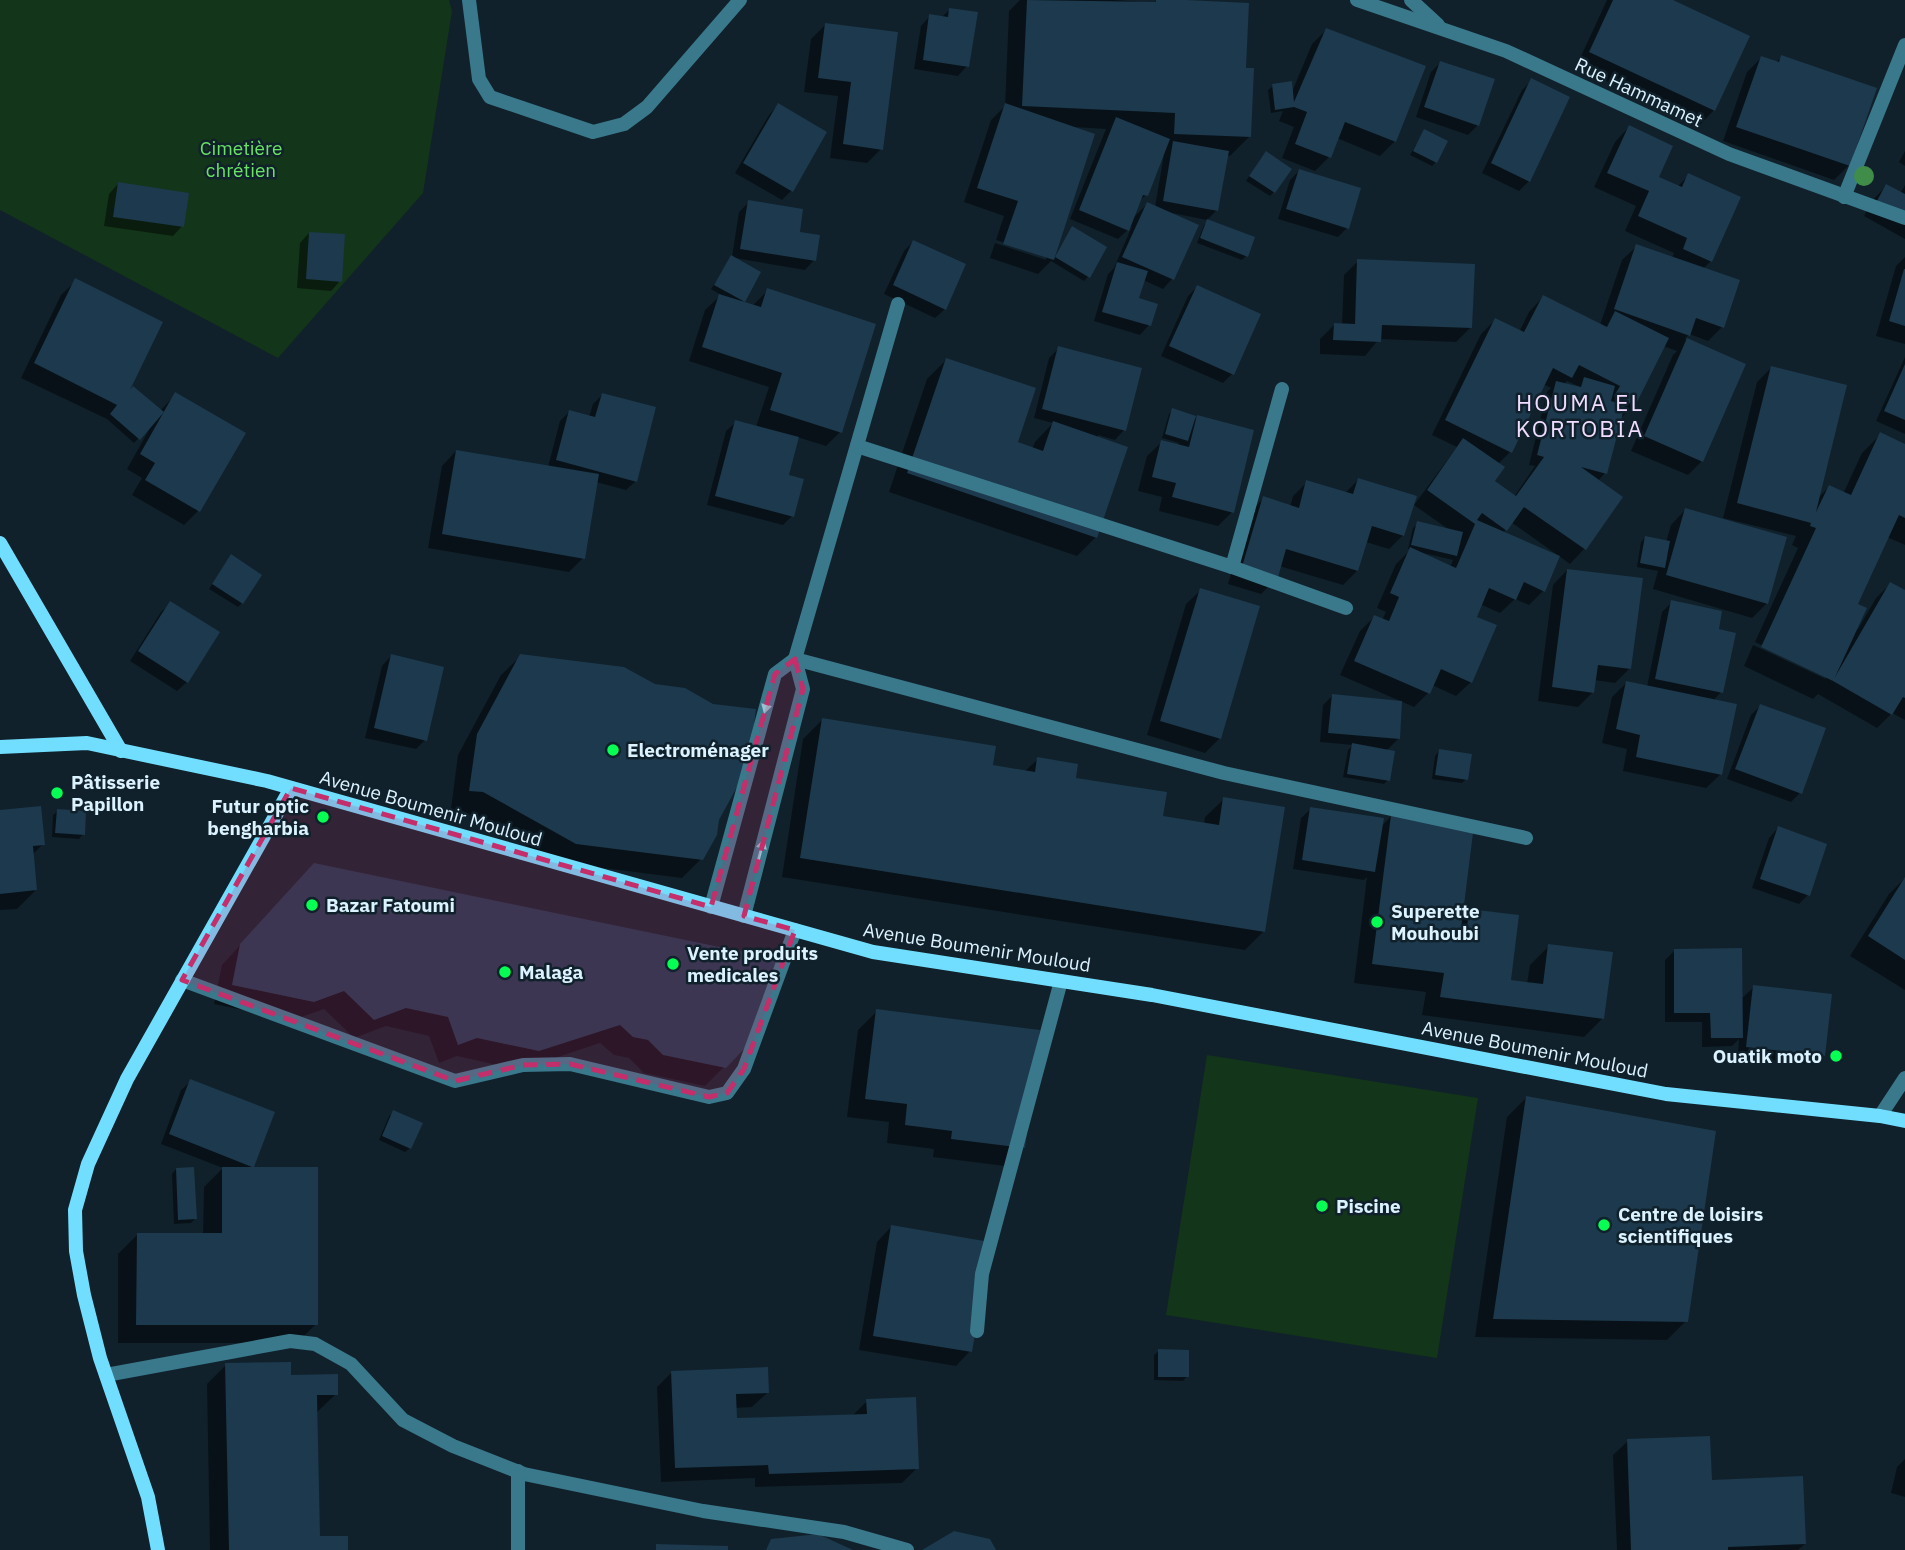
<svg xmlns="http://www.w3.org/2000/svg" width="1905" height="1550" font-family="'IBM Plex Sans',sans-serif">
	<rect width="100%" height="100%" fill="#10212b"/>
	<g fill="#133519">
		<polygon points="0,0 449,0 452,11 423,193 278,358 0,210"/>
		<polygon points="1207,1055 1478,1098 1437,1358 1166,1315"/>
	</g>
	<g fill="#0007" fill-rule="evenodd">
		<path d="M1020,0H1115L1154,3L1157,0L1244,70L1249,137L1230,156L1226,155L1217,210L1207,220L1172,213L1196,226L1172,279L1163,289L1143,280L1137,299L1149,325L1140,335L1094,321L1108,274L1114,268L1132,226L1118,239L1070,219L1106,129L1074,127L1054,255L1056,256L1069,233L1088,277L1084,281L1051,261L1038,274L990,258L995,243L1046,260V256L996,240L1004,216L964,202L991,120L1005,106L1009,11ZM1164,154L1155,207L1147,204L1132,219L1138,202L1146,195Z"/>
		<polygon points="1607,0 1669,0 1714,110 1700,125 1576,67"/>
		<polygon points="950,9 967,66 958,76 914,69 921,26 930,16 941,18"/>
		<polygon points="825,25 881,149 867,163 830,158 838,96 804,92 811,39"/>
		<polygon points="1326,30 1395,141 1380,156 1337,138 1329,157 1315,171 1282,158 1294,127 1279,121 1283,111 1271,113 1268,90 1273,86 1292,92 1312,44"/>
		<polygon points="1781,57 1849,165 1834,180 1723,141 1747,72 1761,58 1776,63"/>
		<polygon points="1440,63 1492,80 1477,126 1468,135 1416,117 1431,72"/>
		<polygon points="1532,80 1529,181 1519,191 1482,173 1522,90"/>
		<polygon points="778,105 791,191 782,200 735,173 769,115"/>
		<path d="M1629,127L1657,177L1678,186L1689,175L1738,198L1711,261L1703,269L1722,327L1708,341L1689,334L1685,339L1744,365L1702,461L1688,475L1631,451L1673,355L1677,351L1663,346L1634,405L1619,420L1605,473L1598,481L1621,497L1584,549L1570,564L1511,522L1503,533L1543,591L1529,605L1515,599L1500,613L1480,604L1475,618L1471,682L1456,696L1432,685L1428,693L1414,707L1340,675L1360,631L1374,617L1382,620L1386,612L1377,608L1396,564L1410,550L1408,549L1413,528L1418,523L1451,531L1414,505L1457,447L1432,435L1481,334L1495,320L1519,332L1529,312L1543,297L1600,325L1622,260L1637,246L1672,258L1674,253L1625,231L1636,206L1594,187L1615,142ZM1567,381L1580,387L1563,385ZM1543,384L1551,388L1547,392L1529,465L1535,466L1514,497L1492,482L1498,464L1510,452ZM1423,553L1453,560L1450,567L1422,555Z"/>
		<polygon points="1424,131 1436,162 1432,166 1410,155"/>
		<polygon points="1905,151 1905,166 1899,162"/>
		<polygon points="1262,157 1274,192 1270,196 1246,181"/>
		<polygon points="1299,171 1347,228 1338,237 1278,219 1290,180"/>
		<polygon points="118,184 182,226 173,236 104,226 109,194"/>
		<polygon points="1905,185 1905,239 1864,216 1872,201 1886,186 1900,194"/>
		<polygon points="749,202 798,233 814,260 805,270 735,258 743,301 741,303 753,305 768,290 840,432 826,446 797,437 787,477 792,516 783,525 707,505 726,431 736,422 756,427 769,387 689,361 705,310 721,295 711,289 732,257 739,212"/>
		<polygon points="1208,221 1246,256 1242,260 1197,243 1204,225"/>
		<polygon points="309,233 340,281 331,291 297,288 300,243"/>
		<polygon points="913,242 945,309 935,318 884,294 904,251"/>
		<polygon points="1905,257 1905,344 1876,336 1896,266"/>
		<polygon points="1358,261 1470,328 1456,342 1379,339 1365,356 1320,354 1320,339 1335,324 1342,325 1344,275"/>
		<polygon points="76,281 125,396 160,411 176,394 198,511 184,525 132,495 142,478 127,469 150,428 149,427 134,443 107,419 21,378 61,295"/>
		<polygon points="1197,287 1232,374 1223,383 1161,356 1188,296"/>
		<polygon points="1059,348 1124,430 1115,440 1098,435 1096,537 1077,556 889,492 927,379 946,360 1016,443 1032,449 1035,442 1053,423 1034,418 1049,358"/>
		<polygon points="1905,357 1905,434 1876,421"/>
		<polygon points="1771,368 1818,498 1829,487 1843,494 1862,453 1881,434 1905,446 1905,545 1887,537 1856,605 1856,628 1858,629 1876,598 1890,584 1905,592 1905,720 1892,713 1877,728 1818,694 1813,699 1744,666 1753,645 1826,679 1826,675 1755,642 1798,548 1792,545 1796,536 1723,518 1757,382"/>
		<polygon points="602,395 636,481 626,490 596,482 583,558 569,572 428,548 442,466 456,451 548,467 560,421 569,412 589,417 593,404"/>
		<polygon points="1173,410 1192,422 1197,417 1232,512 1218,526 1159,511 1162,497 1138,491 1147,456 1162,442 1178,446 1179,443 1162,438 1169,414"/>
		<polygon points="1358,480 1403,535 1389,549 1366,542 1357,571 1343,585 1279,566 1275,580 1261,594 1228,584 1249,513 1264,498 1290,507 1293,496 1307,482 1344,494"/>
		<polygon points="1685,510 1767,603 1752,618 1653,589 1658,571 1637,567 1641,542 1645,538 1666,542 1671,525"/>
		<polygon points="227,561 242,603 238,607 209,589"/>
		<polygon points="1567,570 1630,668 1615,683 1594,680 1593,692 1578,707 1538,701 1553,585"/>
		<polygon points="1201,590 1258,608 1219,739 1205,753 1147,735 1186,604"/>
		<polygon points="1672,602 1717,631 1721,692 1713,701 1721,774 1706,788 1623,771 1627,749 1602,743 1612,697 1626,683 1647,687 1662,612"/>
		<polygon points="171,603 187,682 177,691 130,661 161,612"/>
		<polygon points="391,656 425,740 416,749 365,738 382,666"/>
		<polygon points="521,656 717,819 701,859 682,878 556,862 463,811 451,809 458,755 501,675"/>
		<polygon points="1332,696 1398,739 1386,751 1388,780 1384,784 1343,777 1348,750 1353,745 1320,742 1323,705"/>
		<polygon points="1760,706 1800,793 1791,802 1727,779 1751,715"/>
		<polygon points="822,720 991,767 1024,772 1038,759 1074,779 1161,818 1204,824 1205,817 1224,799 1264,931 1245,950 782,877 803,739"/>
		<polygon points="1439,751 1466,779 1462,783 1432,779 1435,756"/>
		<polygon points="1311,809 1380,828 1391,816 1460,921 1470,911 1509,982 1527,984 1530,965 1549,946 1603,1018 1584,1037 1422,1015 1426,992 1354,983 1367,877 1364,880 1293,869 1301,818"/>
		<polygon points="0,811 43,844 32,855 36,890 17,909 0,910"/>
		<polygon points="58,811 83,834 79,839 52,837 53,815"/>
		<polygon points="1778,828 1808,895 1799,904 1752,888 1769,838"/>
		<polygon points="1905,878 1905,990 1850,956 1889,894"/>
		<polygon points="296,884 724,1067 705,1086 644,1073 629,1058 614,1055 600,1043 519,1070 457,1056 439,1063 429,1036 386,1026 354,1038 324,1009 293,1020 214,1004 222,965"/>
		<polygon points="1674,951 1741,999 1754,987 1823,1055 1814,1065 1738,1056 1739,1039 1732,1046 1702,1047 1702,1022 1665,1022 1665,960"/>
		<polygon points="877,1011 1024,1147 1005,1166 933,1157 934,1149 887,1143 889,1122 847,1117 858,1030"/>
		<polygon points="191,1081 273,1113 252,1168 316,1324 297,1343 118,1343 118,1254 137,1235 203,1235 204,1187 223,1168 161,1144 181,1090"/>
		<polygon points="1526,1098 1686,1321 1667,1340 1475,1337 1507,1117"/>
		<polygon points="394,1112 410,1148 405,1152 379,1140 389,1116"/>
		<polygon points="176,1169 195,1219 191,1223 174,1224 172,1174"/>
		<polygon points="891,1227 970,1351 956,1366 859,1350 877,1242"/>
		<polygon points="1159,1351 1187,1376 1183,1381 1154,1380 1154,1355"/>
		<polygon points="226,1365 289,1377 336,1394 316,1413 319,1538 346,1550 210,1550 207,1384"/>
		<polygon points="672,1372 767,1393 752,1407 735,1408 736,1420 853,1415 867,1401 917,1468 902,1483 755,1487 755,1478 661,1482 657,1387"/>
		<polygon points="1628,1441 1711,1481 1805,1544 1798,1550 1617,1550 1613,1455"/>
		<polygon points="1905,1459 1905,1497 1891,1493 1897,1467"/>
	</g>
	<g fill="#1c394d">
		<polygon points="1027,0 1156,2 1156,0 1187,0 1249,3 1246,68 1254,68 1251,137 1174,134 1175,113 1022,106"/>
		<polygon points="1613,0 1673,0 1750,36 1715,111 1589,52"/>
		<polygon points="949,8 978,12 969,67 923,60 929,14 948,17"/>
		<polygon points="825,23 898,32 883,150 843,144 851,82 818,78"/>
		<polygon points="1326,28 1426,66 1396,142 1345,122 1331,158 1295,144 1307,112 1294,107 1275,110 1272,84 1292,81 1294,102"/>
		<polygon points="1781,55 1877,88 1850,166 1736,127 1761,56 1779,62"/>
		<polygon points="1440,61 1495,79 1479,126 1424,107"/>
		<polygon points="1531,78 1570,97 1530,182 1491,163"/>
		<polygon points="778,103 827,132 793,192 743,163"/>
		<polygon points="1005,103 1095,134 1054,260 1003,244 1018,201 977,188"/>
		<polygon points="1116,117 1170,139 1148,196 1143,195 1129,231 1079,210"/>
		<polygon points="1629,125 1673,146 1659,177 1682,187 1688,173 1741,197 1712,262 1683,249 1687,238 1638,216 1649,191 1607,173"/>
		<polygon points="1424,129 1448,141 1437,163 1413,151"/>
		<polygon points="1173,141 1229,151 1218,211 1163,201"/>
		<polygon points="1266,151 1292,169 1275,193 1249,176"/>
		<polygon points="1299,169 1361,188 1349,229 1286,209"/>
		<polygon points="118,182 189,193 184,227 113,217"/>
		<polygon points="1886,184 1905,194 1905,217 1877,201"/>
		<polygon points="748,200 803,209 800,232 820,235 816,261 740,249"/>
		<polygon points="1147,202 1199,225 1174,280 1122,257"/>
		<polygon points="1207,219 1255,237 1248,257 1200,238"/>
		<polygon points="1072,226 1107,247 1090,278 1055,257"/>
		<polygon points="309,232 345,234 342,282 306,279"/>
		<polygon points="913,240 966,264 946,310 893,285"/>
		<polygon points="1636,244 1740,280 1724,328 1696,318 1690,336 1614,309"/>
		<polygon points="731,255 761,272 745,302 714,285"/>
		<polygon points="1357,259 1475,264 1472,328 1382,325 1381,342 1333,340 1334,323 1355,324"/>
		<polygon points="1117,262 1148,271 1139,298 1158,304 1151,326 1102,312"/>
		<polygon points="1904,269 1905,269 1905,326 1889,321"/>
		<polygon points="75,278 163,322 130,390 133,386 164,412 140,440 110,414 117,405 34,363"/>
		<polygon points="1197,285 1261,314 1234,375 1169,346"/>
		<polygon points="767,288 876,324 842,433 770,410 782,373 702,347 719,294 761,307"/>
		<polygon points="1543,295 1607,327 1615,311 1669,338 1635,406 1614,396 1620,386 1579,365 1572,378 1553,368 1512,453 1445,420 1495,318 1524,332"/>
		<polygon points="1687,338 1746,364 1703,462 1644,436"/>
		<polygon points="1058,346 1142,368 1126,431 1042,409"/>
		<polygon points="946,358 1036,388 1018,442 1043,451 1053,421 1128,447 1097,538 907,473"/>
		<polygon points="1905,364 1905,420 1884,411"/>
		<polygon points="1771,366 1847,385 1816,512 1829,485 1851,495 1880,432 1905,444 1905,518 1899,515 1858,604 1867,608 1835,677 1890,582 1905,590 1905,698 1903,697 1892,715 1833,681 1761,647 1816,528 1810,526 1811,523 1737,503"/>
		<polygon points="1584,377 1615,386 1611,401 1625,405 1607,474 1581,467 1623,497 1586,550 1524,507 1507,531 1482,513 1477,520 1560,556 1545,592 1524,582 1516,600 1489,588 1477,617 1497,625 1472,683 1441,669 1430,694 1354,661 1374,615 1389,621 1399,597 1390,593 1410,547 1456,568 1475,524 1427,490 1463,438 1505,467 1495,481 1516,496 1544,457 1537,455 1556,381 1581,387"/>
		<polygon points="175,392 246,433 200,512 145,480 155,463 140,454"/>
		<polygon points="602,393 656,407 637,482 556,460 569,410 595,417"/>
		<polygon points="1172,408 1196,416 1188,441 1165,434"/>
		<polygon points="1197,415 1254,430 1234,513 1172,497 1176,483 1152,477 1161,440 1189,447"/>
		<polygon points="735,420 799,437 789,475 804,479 794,517 715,496"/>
		<polygon points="456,450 599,474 585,559 442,534"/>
		<polygon points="1358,478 1417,496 1404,536 1372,526 1358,571 1286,549 1277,581 1241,570 1263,496 1299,508 1306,480 1353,494"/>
		<polygon points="1685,508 1787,537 1768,604 1666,575"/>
		<polygon points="1417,521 1463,532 1457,556 1411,545"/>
		<polygon points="1645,536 1670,541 1665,568 1640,563"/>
		<polygon points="231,554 262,575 243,604 212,584"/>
		<polygon points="1567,569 1643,578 1631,669 1598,665 1594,693 1552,687"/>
		<polygon points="1200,588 1260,606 1221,739 1160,721"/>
		<polygon points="1671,600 1722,611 1719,629 1736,633 1723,693 1655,679"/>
		<polygon points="170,601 220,632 188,683 138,651"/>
		<polygon points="391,654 444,667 427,741 374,728"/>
		<polygon points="520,654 624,667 655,684 685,688 713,704 756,709 749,765 719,820 717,835 703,860 576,844 483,792 469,791 477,734"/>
		<polygon points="1626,681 1737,704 1722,775 1636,757 1640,735 1616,729"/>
		<polygon points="1332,694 1402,701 1400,739 1328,733"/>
		<polygon points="1760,704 1826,728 1802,794 1735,769"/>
		<polygon points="822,718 996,746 993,765 1035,772 1037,757 1078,764 1076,778 1167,792 1163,816 1219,825 1223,797 1285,807 1265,932 800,858"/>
		<polygon points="1352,743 1395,751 1390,781 1347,774"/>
		<polygon points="1439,749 1472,754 1468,780 1435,775"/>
		<polygon points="41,806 45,845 33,846 37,890 0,894 0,810"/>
		<polygon points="1310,807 1384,818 1375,872 1302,860"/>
		<polygon points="57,809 86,811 85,835 55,833"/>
		<polygon points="1391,815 1474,825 1460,937 1466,937 1469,909 1519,915 1511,980 1543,984 1548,944 1613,952 1604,1019 1440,997 1444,973 1372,964"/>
		<polygon points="1778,826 1827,844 1810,896 1760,879"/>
		<polygon points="314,863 777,959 763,1029 726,1068 663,1055 648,1040 633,1037 620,1025 539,1051 477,1038 458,1045 448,1017 406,1008 374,1020 344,991 314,1002 232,985 240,944"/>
		<polygon points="1905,877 1905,960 1868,936"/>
		<polygon points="1742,948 1743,1038 1711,1038 1710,1013 1674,1013 1674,949"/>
		<polygon points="1753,985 1832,994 1825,1056 1746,1047"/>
		<polygon points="876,1009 1040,1030 1025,1148 951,1139 952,1131 905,1125 907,1104 865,1099"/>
		<polygon points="190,1079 275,1112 254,1167 318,1167 318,1325 136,1325 137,1233 222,1233 222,1167 252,1167 169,1134"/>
		<polygon points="1526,1096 1716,1131 1688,1322 1493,1319"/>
		<polygon points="393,1110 423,1123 411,1149 382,1136"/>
		<polygon points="194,1167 197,1219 178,1220 176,1168"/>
		<polygon points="891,1225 990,1242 972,1352 873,1336"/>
		<polygon points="1158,1349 1189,1350 1189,1377 1158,1377"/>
		<polygon points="291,1362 291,1375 338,1374 338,1395 317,1395 320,1536 348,1536 348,1550 229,1550 225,1363"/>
		<polygon points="768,1367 769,1393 736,1394 737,1418 867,1414 866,1399 916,1397 919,1469 769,1474 768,1465 675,1468 671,1371"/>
		<polygon points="1710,1436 1712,1480 1803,1476 1806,1544 1728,1547 1728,1550 1631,1550 1627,1439"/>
		<polygon points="954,1531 990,1539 996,1550 922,1550"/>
		<polygon points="818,1534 853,1550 766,1550 771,1539"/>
		<polygon points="656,1544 728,1546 728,1550 656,1550"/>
	</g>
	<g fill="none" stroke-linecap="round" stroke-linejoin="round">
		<g stroke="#3a788b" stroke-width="14">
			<polyline points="469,0 479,79 490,97 593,132 624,124 647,107 740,0"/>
			<polyline points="1357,0 1506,51 1729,154 1905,218"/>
			<polyline points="1411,0 1438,25"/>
			<polyline points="1844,197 1905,45"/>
			<polyline points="898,304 795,659 1224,773 1526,838"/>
			<polyline points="857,446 1232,567 1346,608"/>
			<polyline points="1232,567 1282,389"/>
			<polyline points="711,907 775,674 795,659 803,689 744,916"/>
			<polyline points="182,980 455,1081 523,1065 570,1064 709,1097 727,1093 744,1069 795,930"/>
			<polyline points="1880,1116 1905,1078"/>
			<polyline points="977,1331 982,1274 1061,981"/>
			<polyline points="106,1375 290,1341 315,1344 351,1364 403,1420 453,1446 524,1474 703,1511 844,1532 907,1550"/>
			<polyline points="518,1471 518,1550"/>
		</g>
		<g stroke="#72deff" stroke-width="14">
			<polyline points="0,543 121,751"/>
			<polyline points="0,747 87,743 267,781 873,952 1152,995 1666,1094 1880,1116 1905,1121"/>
			<polyline points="158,1550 148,1497 100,1358 84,1295 76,1251 75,1210 88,1164 127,1079 291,788"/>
		</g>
	</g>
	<circle fill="#408c49" cx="1864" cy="176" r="10"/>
	<defs><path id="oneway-solid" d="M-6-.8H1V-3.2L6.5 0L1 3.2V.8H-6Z" transform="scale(1.75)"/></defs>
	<g fill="#9bc2d1">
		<use href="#oneway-solid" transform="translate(767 703) rotate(105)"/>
		<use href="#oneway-solid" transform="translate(761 850) rotate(-75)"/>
	</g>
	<path fill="#c42e6b" fill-opacity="0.2" stroke="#c42e6b" stroke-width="5" stroke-dasharray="14 9" stroke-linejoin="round" d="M795,659L803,689L744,916L795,930L744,1069L727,1093L709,1097L570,1064L523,1065L455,1081L182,980L291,788L711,907L775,674Z"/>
	<g fill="#07ff53" stroke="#10212b" stroke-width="2.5">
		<circle cx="613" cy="750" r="7"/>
		<circle cx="57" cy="793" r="7"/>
		<circle cx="323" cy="817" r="7"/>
		<circle cx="312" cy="905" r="7"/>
		<circle cx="1377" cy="922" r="7"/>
		<circle cx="673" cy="964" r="7"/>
		<circle cx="505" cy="972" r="7"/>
		<circle cx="1836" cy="1056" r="7"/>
		<circle cx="1322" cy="1206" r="7"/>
		<circle cx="1604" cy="1225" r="7"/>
	</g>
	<g text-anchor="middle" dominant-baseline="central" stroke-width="5" stroke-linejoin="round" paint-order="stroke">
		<g font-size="19" fill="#dbf3ff" stroke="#10212b">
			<text transform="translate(1639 92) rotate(25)">Rue Hammamet</text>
			<text transform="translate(431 808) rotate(16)">Avenue Boumenir Mouloud</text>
			<text transform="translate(977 947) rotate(9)">Avenue Boumenir Mouloud</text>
			<text transform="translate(1535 1049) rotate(11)">Avenue Boumenir Mouloud</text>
		</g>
		<g font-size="19" fill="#68e462" stroke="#10212b">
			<text x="241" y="148">Cimetière<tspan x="241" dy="22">chrétien</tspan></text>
		</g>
		<g font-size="19" font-weight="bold" fill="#dbf3ff" stroke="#10212b" text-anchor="start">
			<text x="627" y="750">Electroménager</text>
			<text x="71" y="782">Pâtisserie<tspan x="71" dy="22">Papillon</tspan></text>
			<text x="309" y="806" text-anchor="end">Futur optic<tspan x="309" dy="22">bengharbia</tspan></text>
			<text x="326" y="905">Bazar Fatoumi</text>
			<text x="1391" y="911">Superette<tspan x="1391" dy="22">Mouhoubi</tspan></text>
			<text x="687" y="953">Vente produits<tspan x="687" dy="22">medicales</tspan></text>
			<text x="519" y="972">Malaga</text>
			<text x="1822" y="1056" text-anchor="end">Ouatik moto</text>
			<text x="1336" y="1206">Piscine</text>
			<text x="1618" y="1214">Centre de loisirs<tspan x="1618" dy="22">scientifiques</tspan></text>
		</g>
		<g font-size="23" letter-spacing="2" fill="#f0ddff" stroke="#10212b">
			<text x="1580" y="402">HOUMA EL<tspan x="1580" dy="26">KORTOBIA</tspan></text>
		</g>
	</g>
</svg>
